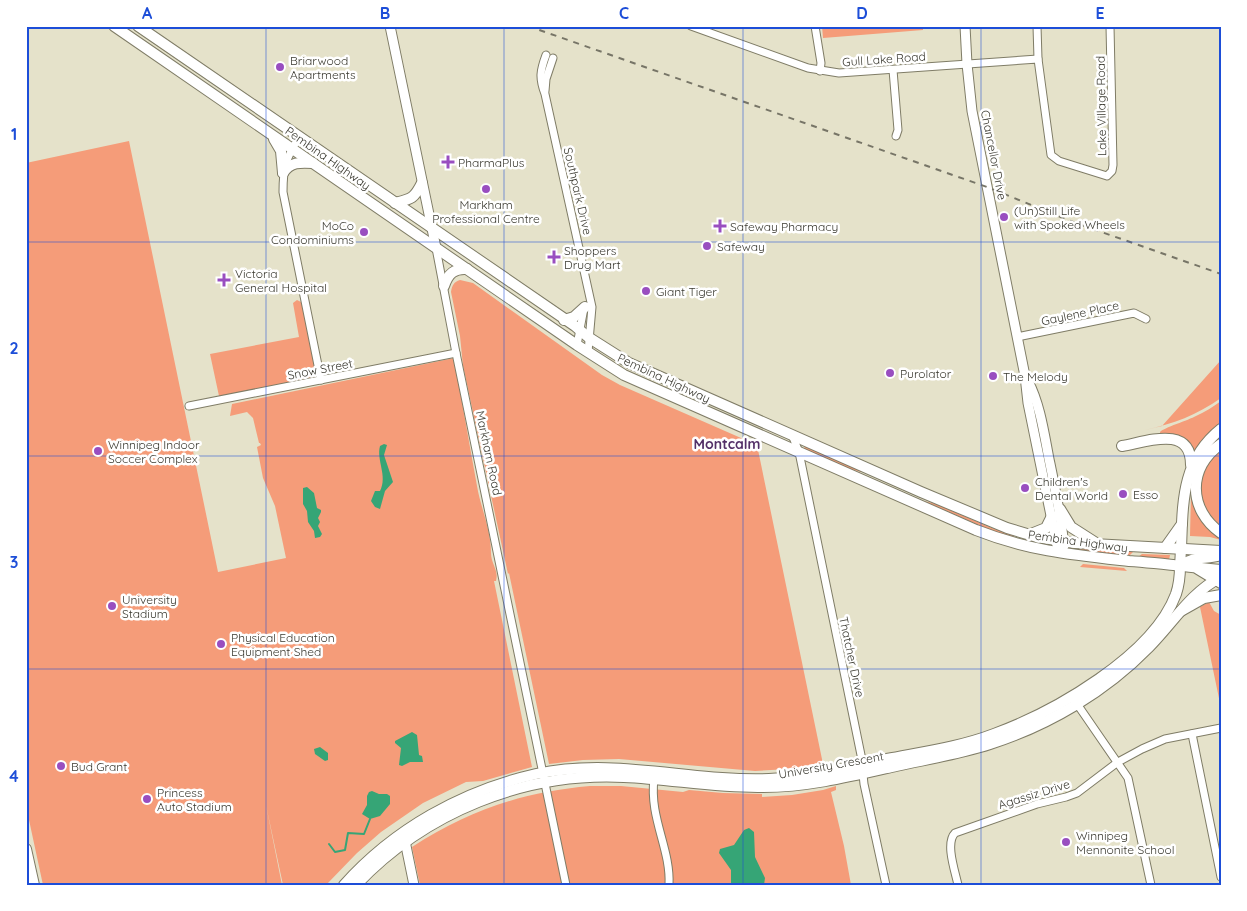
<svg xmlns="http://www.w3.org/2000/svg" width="1247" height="911" font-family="Quicksand,sans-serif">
	<rect width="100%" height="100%" fill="#e5e2ca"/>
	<g fill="#f59c79">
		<polygon points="822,26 923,26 923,30 823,38"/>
		<path d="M129,141L218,572L286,558L275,506L263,478L257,447L261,445L260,443H259L253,418L247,412L230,416L232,404L454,358C462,400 469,443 477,486C481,509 491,529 491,553C491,564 499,570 496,581H494L532,767L483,781L466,782L423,803L381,832L357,853L326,885H283L266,805L282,885H43L26,806V163Z"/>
		<path d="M460,280L473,283L602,375L620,385L757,445L823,764L789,769L755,771L619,759L583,760L549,764L509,573L508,574L463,366L460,336L451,292C452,285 454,282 460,280Z"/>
		<polygon points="297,300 301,302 302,305 316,373 314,378 221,397 219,396 210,354 299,337 293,303"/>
		<path d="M1221,360V398C1197,415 1173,424 1145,430L1162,426Z"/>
		<path d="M1221,401V425L1193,454L1191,450L1160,437V432C1163,428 1189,420 1196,416C1205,412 1213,407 1221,401Z"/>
		<polygon points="1221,433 1221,441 1193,487 1221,536 1221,540 1210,537 1190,536 1191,493 1196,462"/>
		<polygon points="804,446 861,471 861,472 847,468 805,449"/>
		<path d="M1221,449V528C1195,502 1193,474 1221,449Z"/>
		<polygon points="924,501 936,504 994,529 1014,535 1014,537 997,533"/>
		<polygon points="1069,548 1071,547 1134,551 1129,556 1075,551"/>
		<polygon points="1142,554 1170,555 1169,560 1138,557"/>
		<polygon points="1083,564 1124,568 1127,571 1080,567"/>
		<polygon points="1209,602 1214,611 1221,615 1221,708 1200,607"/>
		<path d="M590,786H621L683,792L689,790L723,793L762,794V797L792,795L823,790L836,786V790L831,792L844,846L851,885H420L412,847C469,810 523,792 590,786Z"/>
	</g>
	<g fill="#36a576">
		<path d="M384,444L387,445L384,455L393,482L385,491L380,509L375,507L371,501L375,491H380C388,476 376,460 380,446Z"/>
		<polygon points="307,487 314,493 317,508 321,510 321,512 318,518 320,522 318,526 322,534 320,537 315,538 314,531 308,522 307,511 303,504 303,488"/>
		<polygon points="412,732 417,735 419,755 422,756 423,762 410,762 402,766 399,765 401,748 395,743 395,741"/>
		<polygon points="320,747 328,753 328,760 325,761 315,754 314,749"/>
		<polygon points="372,791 379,794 387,794 390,796 390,804 380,816 370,819 362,814 367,805 367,796 369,792"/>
		<polygon points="749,828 754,832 755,857 765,878 764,885 732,885 731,883 731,870 719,853 720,849 734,845 744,830"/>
	</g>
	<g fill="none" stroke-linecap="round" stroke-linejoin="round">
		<polyline stroke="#36a576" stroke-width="2" points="329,844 335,852 345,850 348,833 364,834 370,819"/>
		<g stroke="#7f7c66" stroke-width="9">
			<g id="minor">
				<polyline points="691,26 808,68 839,73 1038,59 1051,155 1059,161 1107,176 1112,171 1113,165 1110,26"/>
				<polyline points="815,26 821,63 820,71"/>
				<polyline points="1037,26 1038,59"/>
				<path d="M546,55C540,71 539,78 545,94L592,307L588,352"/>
				<polyline points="893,70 898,130 896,136"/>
				<polyline points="545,91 546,79 553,58"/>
				<path d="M299,137C286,159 283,166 283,192L321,380"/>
				<polyline points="436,248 456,353 566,885"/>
				<polyline points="1017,337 1134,313 1146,319"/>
				<polyline points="577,345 584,308"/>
				<polyline points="189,406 456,353"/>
				<polyline points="792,435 799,452 861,755 864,784 886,885"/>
				<polyline points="1075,701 1128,778 1151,885"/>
				<polyline points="1192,734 1221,877"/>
				<path d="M654,779C649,818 671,849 669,885"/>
				<path d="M958,885C955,871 945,843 955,833L1037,804L1066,797L1077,793L1118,762L1142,749L1165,739L1221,728"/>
			</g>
		</g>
		<g stroke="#7f7c66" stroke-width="11">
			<g id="tertiary">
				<polyline points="390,26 436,248"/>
				<polyline points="965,26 967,64 972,111 1025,376 1028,403 1057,545"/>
				<path d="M1028,381C1040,404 1044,433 1049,459C1055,488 1061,516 1064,546"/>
				<polyline points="405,841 414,885"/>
			</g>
		</g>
		<g stroke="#7f7c66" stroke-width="12">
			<g id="secondary">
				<polyline points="26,849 34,885"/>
				<path d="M344,885C394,829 462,791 536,774C616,757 690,782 769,779C809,777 848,767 887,759C923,752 960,747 994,734C1054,712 1153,656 1176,594C1179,585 1180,576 1180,566"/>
				<path d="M356,885C425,812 524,772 624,777C671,779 717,788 763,787C808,787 852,776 896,766C928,759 959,754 990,744C1049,725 1105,692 1149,647C1173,623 1190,593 1221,577"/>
			</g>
		</g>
		<g stroke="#7f7c66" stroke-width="12">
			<g id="primary">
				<path d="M114,26L577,345L624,375L976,530C1029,551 1074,555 1129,561C1160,563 1190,567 1221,570"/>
				<polyline points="138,26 575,326 588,337 629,363 921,492 1007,528 1037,537 1075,543 1221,551"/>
				<polyline points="274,139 281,151 283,173"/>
				<path d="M283,173C290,162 300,162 313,163"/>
				<path d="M395,203C411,199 414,199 422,183"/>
				<path d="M444,286C448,274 454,268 467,269"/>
				<polyline points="564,320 574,317 585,307"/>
				<path d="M1221,444C1187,467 1188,510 1221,533"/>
				<path d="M1122,446C1146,442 1191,424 1191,465"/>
				<polyline points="1060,509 1071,527 1096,543"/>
				<polyline points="1031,534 1046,528 1052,516"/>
				<polyline points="1165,548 1182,524"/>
				<path d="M1180,566C1184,514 1176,465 1221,429"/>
				<path d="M1180,566C1195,555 1205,560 1221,555"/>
				<polyline points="1198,569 1221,583"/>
				<polyline points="1181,611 1204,598 1221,595"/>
			</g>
		</g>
		<use href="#minor" stroke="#fff" stroke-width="7"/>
		<use href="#tertiary" stroke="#fff" stroke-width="9"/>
		<use href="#secondary" stroke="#fff" stroke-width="10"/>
		<use href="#primary" stroke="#fff" stroke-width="10"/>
		<polyline stroke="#777567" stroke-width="2" stroke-dasharray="6 6" stroke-linecap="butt" points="528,26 987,187 1073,222 1221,274"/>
	</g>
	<path fill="none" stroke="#1d4ed8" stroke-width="1" stroke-opacity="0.55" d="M266,26V885M504,26V885M743,26V885M981,26V885M26,242H1221M26,456H1221M26,669H1221"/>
	<g fill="#994ec0" stroke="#fff" stroke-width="2">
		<circle cx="280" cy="67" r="5"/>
		<path d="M445.5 154.5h5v5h5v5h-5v5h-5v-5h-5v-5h5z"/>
		<circle cx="486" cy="189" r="5"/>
		<circle cx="1004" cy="217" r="5"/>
		<path d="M717.5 218.5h5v5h5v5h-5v5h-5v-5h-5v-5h5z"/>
		<circle cx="364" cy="232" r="5"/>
		<circle cx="707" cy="246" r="5"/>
		<path d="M551.5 249.5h5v5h5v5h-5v5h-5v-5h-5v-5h5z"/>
		<path d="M221.5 272.5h5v5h5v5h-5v5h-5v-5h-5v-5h5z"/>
		<circle cx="646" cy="291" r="5"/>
		<circle cx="890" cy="373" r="5"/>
		<circle cx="993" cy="376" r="5"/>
		<circle cx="98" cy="451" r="5"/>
		<circle cx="1025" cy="488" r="5"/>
		<circle cx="1123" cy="494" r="5"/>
		<circle cx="112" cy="606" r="5"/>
		<circle cx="221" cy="644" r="5"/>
		<circle cx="61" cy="766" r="5"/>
		<circle cx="147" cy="799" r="5"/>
		<circle cx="1066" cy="842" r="5"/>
	</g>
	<g text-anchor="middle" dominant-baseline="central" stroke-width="5" stroke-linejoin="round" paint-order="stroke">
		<g font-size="12" fill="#39382f" stroke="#fff">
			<text transform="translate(884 59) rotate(-4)">Gull Lake Road</text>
			<text transform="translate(1101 106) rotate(-91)">Lake Village Road</text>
			<text transform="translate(994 155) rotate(79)">Chancellor Drive</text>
			<text transform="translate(328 158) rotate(35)">Pembina Highway</text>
			<text transform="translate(578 191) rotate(77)">Southpark Drive</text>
			<text transform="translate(1080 313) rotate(-12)">Gaylene Place</text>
			<text transform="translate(320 369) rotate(-11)">Snow Street</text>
			<text transform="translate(664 378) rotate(25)">Pembina Highway</text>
			<text transform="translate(489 453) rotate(78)">Markham Road</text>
			<text transform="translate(1078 541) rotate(8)">Pembina Highway</text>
			<text transform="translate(852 657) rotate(78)">Thatcher Drive</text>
			<text transform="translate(831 765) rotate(-10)">University Crescent</text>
			<text transform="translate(1034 794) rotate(-17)">Agassiz Drive</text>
		</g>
		<g font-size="12" fill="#39382f" stroke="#fff" text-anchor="start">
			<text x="290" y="60">Briarwood<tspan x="290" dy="14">Apartments</tspan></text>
			<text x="458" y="162">PharmaPlus</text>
			<text x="486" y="204" text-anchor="middle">Markham<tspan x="486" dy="14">Professional Centre</tspan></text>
			<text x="1014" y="210">(Un)Still Life<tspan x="1014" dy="14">with Spoked Wheels</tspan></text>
			<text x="354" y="225" text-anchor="end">MoCo<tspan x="354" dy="14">Condominiums</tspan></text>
			<text x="730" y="226">Safeway Pharmacy</text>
			<text x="717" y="246">Safeway</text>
			<text x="564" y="250">Shoppers<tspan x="564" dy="14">Drug Mart</tspan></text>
			<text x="235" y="273">Victoria<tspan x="235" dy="14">General Hospital</tspan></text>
			<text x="656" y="291">Giant Tiger</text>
			<text x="900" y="373">Purolator</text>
			<text x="1003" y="376">The Melody</text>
			<text x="108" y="444">Winnipeg Indoor<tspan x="108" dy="14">Soccer Complex</tspan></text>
			<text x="1035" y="481">Children's<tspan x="1035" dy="14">Dental World</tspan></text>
			<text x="1133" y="494">Esso</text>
			<text x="122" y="599">University<tspan x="122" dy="14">Stadium</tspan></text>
			<text x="231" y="637">Physical Education<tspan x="231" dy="14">Equipment Shed</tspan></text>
			<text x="71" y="766">Bud Grant</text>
			<text x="157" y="792">Princess<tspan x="157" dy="14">Auto Stadium</tspan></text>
			<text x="1076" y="835">Winnipeg<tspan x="1076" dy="14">Mennonite School</tspan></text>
		</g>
		<g font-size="14" font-weight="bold" fill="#543068" stroke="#fff">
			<text x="727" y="444">Montcalm</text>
		</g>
	</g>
	<rect width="1247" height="911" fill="none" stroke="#ffffff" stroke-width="55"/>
	<rect x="28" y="28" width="1192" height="856" fill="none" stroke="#1d4ed8" stroke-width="2"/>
	<g font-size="16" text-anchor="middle" font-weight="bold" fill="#1d4ed8">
		<text x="147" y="19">A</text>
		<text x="385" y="19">B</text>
		<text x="624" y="19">C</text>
		<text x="862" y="19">D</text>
		<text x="1100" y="19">E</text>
		<text x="14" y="140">1</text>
		<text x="14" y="354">2</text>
		<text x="14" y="568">3</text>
		<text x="14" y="782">4</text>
	</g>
</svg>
